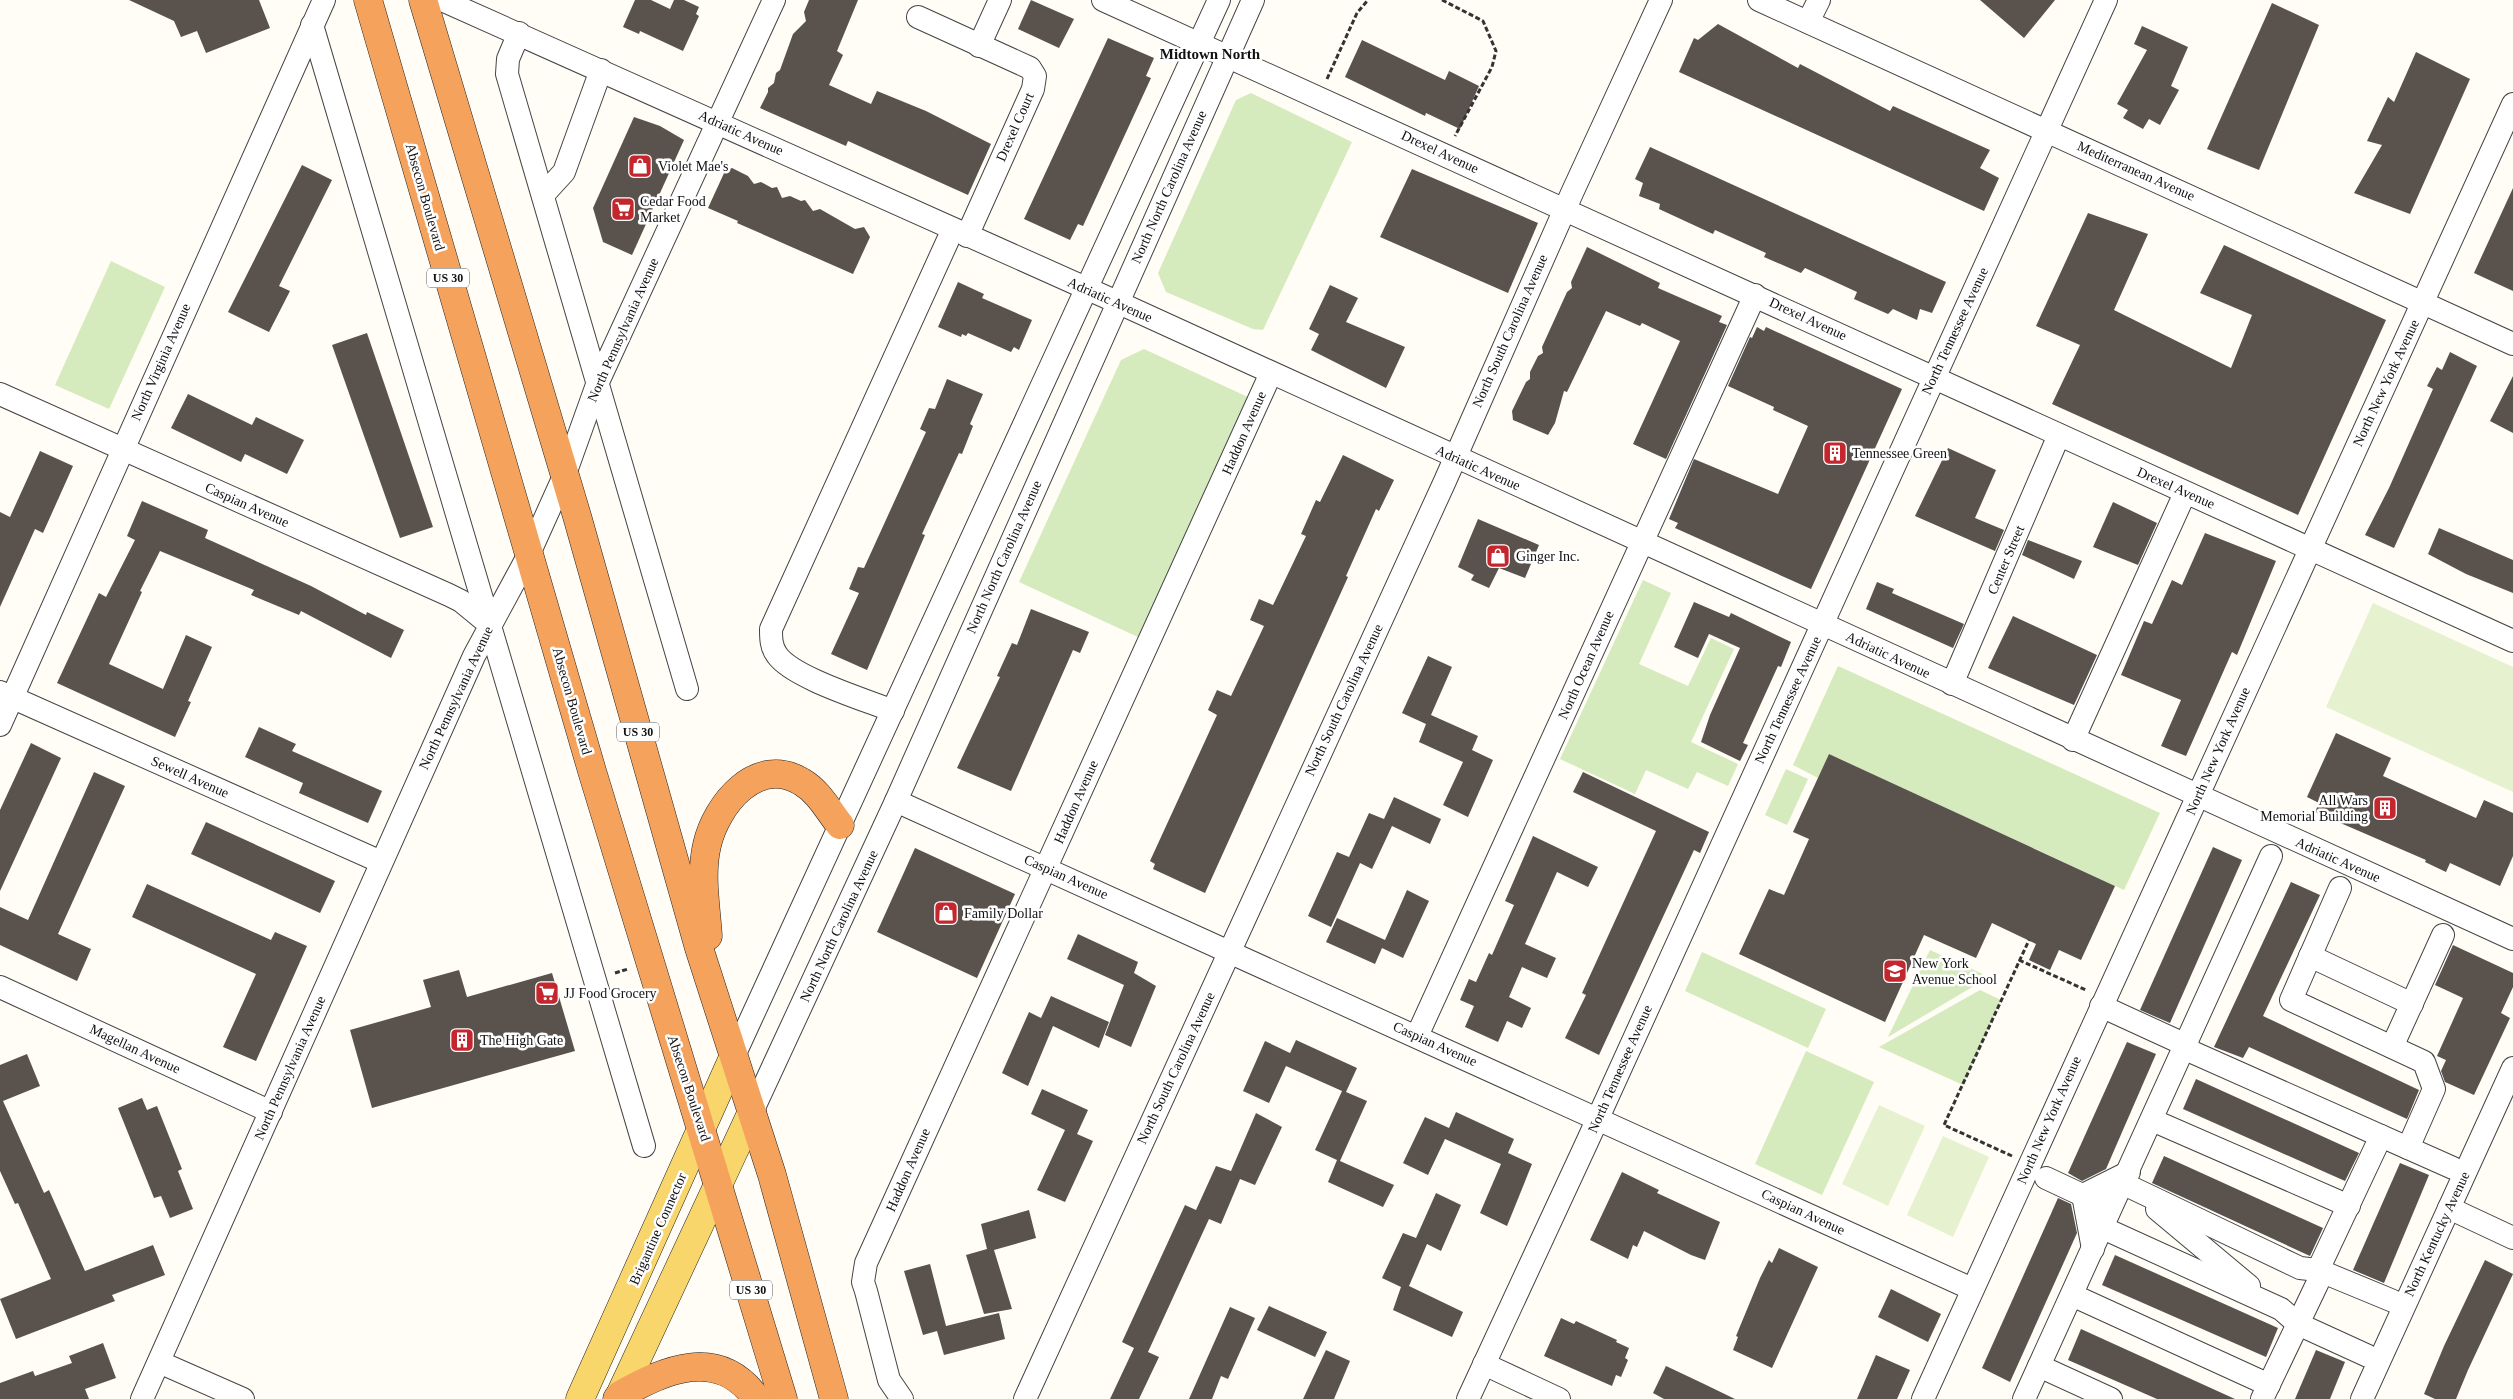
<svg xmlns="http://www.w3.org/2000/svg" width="2513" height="1399" font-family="'Times New Roman',serif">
	<rect width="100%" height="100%" fill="#fffdf5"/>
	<g fill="#d5ebbd">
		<polygon points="1251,93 1352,142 1263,330 1253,329 1166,292 1158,273 1236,100"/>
		<polygon points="111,261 165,287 109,409 55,385"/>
		<polygon points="1144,349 1250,398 1140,638 1019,582 1121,360"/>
		<polygon points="1643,580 1671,593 1639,664 1688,686 1711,638 1734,649 1691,742 1738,764 1728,786 1697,772 1688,789 1646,770 1635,794 1560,759"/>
		<polygon points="1838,666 2160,813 2124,890 1829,754 1818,778 1793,765"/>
		<polygon points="1786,769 1808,779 1787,825 1765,815"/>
		<polygon points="1930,950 1983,974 1979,983 1888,1037"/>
		<polygon points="1702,952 1826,1009 1808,1048 1685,991"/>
		<polygon points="1980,990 2001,1000 1963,1085 1879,1047"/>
		<polygon points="1806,1051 1874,1082 1822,1195 1755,1164"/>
	</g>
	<g fill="#e6f2cf">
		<polygon points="2373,603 2513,667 2513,792 2326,707"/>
		<polygon points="1879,1105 1925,1126 1888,1206 1842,1184"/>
		<polygon points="1943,1136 1989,1157 1953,1237 1907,1215"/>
	</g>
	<g fill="#5a524d">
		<polygon points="129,0 259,0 270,28 206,53 197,31 181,37 174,21"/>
		<polygon points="635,0 651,0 670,9 674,0 684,0 699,7 696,14 699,16 683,51 640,31 639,34 623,27"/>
		<polygon points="809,0 858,0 837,51 843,55 829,85 871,104 877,91 926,111 991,144 968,195 848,141 846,146 760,108 768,92 768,88 774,83 776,73 780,70 793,34 806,21 804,12"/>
		<polygon points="1031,0 1074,19 1059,48 1018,29"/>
		<polygon points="1980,0 2055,0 2024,38"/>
		<polygon points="2272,3 2319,25 2259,170 2207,149"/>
		<polygon points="1718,24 1798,68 1800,64 1890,111 1893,106 1990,150 1980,168 1999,178 1984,211 1679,72 1694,38 1698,40"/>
		<polygon points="2142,26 2188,47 2171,86 2179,90 2160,125 2149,119 2143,129 2123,118 2128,110 2117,104 2147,50 2134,44"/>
		<polygon points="1108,38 1154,58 1146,76 1151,78 1083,226 1078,224 1070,240 1024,219"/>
		<polygon points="1362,40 1445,80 1449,71 1479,86 1460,129 1426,113 1425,116 1345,77"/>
		<polygon points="2416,52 2470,79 2410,214 2354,193 2382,145 2367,141 2388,97 2394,102"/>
		<polygon points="634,117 660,126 684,140 632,255 603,242 593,208"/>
		<polygon points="1650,147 1946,282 1932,313 1920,309 1917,320 1893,309 1888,314 1854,299 1857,292 1805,268 1801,273 1764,257 1766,253 1715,230 1713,234 1659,209 1660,204 1639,196 1643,183 1635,179"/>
		<polygon points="302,165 332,180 279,286 290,291 269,332 228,312"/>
		<polygon points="732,168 748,176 754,184 761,182 772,188 777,187 782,198 790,196 801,201 805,200 813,211 820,209 855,229 864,227 870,237 853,274 737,223 738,221 708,208 725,171"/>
		<polygon points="1412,169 1538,223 1508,293 1380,237"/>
		<polygon points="2513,188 2513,291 2474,273"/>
		<polygon points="2088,213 2148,234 2114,310 2231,368 2252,315 2200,293 2224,245 2386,320 2298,515 2052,404 2080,345 2036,326"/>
		<polygon points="1587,247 1660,283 1658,288 1722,316 1719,322 1727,325 1666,459 1633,444 1680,341 1642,323 1640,326 1606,311 1567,392 1564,391 1555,423 1548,435 1513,420 1512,411 1526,382 1530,379 1530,372 1538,356 1543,353 1542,347 1567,292 1572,288 1571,282"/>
		<polygon points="958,282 984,294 982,298 1032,320 1019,350 1014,347 1011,352 968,333 966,336 962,334 961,337 938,327"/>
		<polygon points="1330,285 1358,298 1346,322 1405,347 1386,388 1311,350 1319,334 1309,329"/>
		<polygon points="1757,327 1764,331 1766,327 1902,389 1811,589 1675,528 1678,523 1669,519 1694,459 1778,494 1808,426 1773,410 1774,407 1728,386 1750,337 1752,338"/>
		<polygon points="367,333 433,527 400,538 332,345"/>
		<polygon points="2450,352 2477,366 2394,548 2365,535 2389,488 2433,389 2427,386 2437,367 2442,370"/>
		<polygon points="2513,376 2513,433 2490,421"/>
		<polygon points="947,379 983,394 970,424 973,426 962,454 959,453 922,534 925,535 867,670 831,654 859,593 849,589 858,567 864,568 926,432 920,429 929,408 935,409"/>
		<polygon points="188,394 252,425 256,417 304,440 287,474 245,454 241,462 171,428"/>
		<polygon points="1948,448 1996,470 1975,518 2004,530 1995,551 1915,516"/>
		<polygon points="40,451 73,466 43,533 35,529 0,607 0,512 10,517"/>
		<polygon points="1343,455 1394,480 1379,511 1376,509 1346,576 1348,577 1205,893 1153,869 1155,864 1150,861 1217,715 1208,710 1217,690 1231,696 1264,626 1250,620 1259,599 1273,605 1306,536 1301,534 1316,500 1320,502"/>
		<polygon points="142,501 208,530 205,538 311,586 366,615 367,612 404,630 391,658 301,611 299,615 251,595 254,590 160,551 140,591 142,592 109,664 163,689 186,635 212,647 188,701 191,702 175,737 57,683 99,593 106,597 135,540 127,536"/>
		<polygon points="2113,502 2157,523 2138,565 2093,547"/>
		<polygon points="1478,519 1539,545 1525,578 1499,568 1489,588 1471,580 1474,575 1458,567"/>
		<polygon points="2439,528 2513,560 2513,593 2466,574 2428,554"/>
		<polygon points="2205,533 2276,561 2237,655 2232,652 2186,756 2161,746 2181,700 2121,675 2144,621 2152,624 2172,580 2182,585"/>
		<polygon points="2028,540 2082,561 2074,579 2022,555"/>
		<polygon points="1877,582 1894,589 1892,593 1964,624 1953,648 1866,609"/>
		<polygon points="1694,602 1729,617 1731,613 1791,642 1781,667 1778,666 1743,743 1748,745 1740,761 1701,742 1710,715 1740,648 1709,634 1698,658 1674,647"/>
		<polygon points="1031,609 1089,632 1080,653 1073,650 1011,791 957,768 1000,677 997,676 1012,643 1017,645"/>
		<polygon points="2013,616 2097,655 2074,705 1988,668"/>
		<polygon points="1428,656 1452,667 1431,715 1478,736 1472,750 1493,760 1468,817 1443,805 1463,762 1419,742 1426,724 1402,713"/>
		<polygon points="259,727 296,744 292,751 382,791 368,823 299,793 303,783 245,757"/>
		<polygon points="2336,733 2391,758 2383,776 2476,818 2484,800 2513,813 2513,856 2500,886 2450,863 2446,872 2425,862 2426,860 2315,812 2319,803 2307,797"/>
		<polygon points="31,743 61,758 0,891 0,810"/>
		<polygon points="1829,754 2115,886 2081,960 2059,950 2050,970 2029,960 2036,944 1992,923 1976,958 1924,935 1885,1022 1739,954 1769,889 1784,895 1809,839 1793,832"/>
		<polygon points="94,772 125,786 58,934 91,949 77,981 0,945 0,907 28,920"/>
		<polygon points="1583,772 1709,832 1700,853 1694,850 1599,1055 1565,1038 1586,995 1582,993 1656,831 1573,792"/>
		<polygon points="1394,797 1441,819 1430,844 1392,826 1372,869 1360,863 1331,927 1308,916 1337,852 1349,857 1369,813 1384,819"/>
		<polygon points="206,822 335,881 320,913 191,854"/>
		<polygon points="1533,836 1598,867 1588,887 1557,872 1525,944 1556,958 1547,978 1522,967 1509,997 1531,1008 1522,1028 1507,1021 1498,1042 1465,1027 1474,1006 1460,1000 1469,979 1476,982 1489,953 1492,955 1514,905 1505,901"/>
		<polygon points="2213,847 2242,860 2170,1023 2140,1010"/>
		<polygon points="915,848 1015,894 977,978 877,932"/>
		<polygon points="2291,882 2320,895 2263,1016 2419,1090 2407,1119 2249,1047 2243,1058 2214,1047"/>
		<polygon points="147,884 271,940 275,932 307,946 256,1061 223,1047 256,974 132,917"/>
		<polygon points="1407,890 1429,901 1403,958 1382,948 1375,964 1326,942 1337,918 1385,940"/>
		<polygon points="1078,934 1138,962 1134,973 1156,986 1131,1047 1105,1035 1124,985 1067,959"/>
		<polygon points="2453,945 2513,973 2513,987 2501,1013 2510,1018 2474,1095 2445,1082 2441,1071 2446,1060 2437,1056 2463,998 2435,985"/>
		<polygon points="459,970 467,997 552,973 575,1051 372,1108 350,1030 431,1007 423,980"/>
		<polygon points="1051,996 1109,1022 1099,1048 1053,1026 1028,1086 1002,1073 1029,1012 1041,1018"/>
		<polygon points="1296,1040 1357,1068 1346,1092 1367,1101 1340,1161 1394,1185 1383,1207 1328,1182 1337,1160 1315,1150 1342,1091 1286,1066 1269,1103 1243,1091 1265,1041 1290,1053"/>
		<polygon points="2127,1042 2156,1054 2106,1169 2082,1181 2068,1173"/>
		<polygon points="27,1054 40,1086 3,1101 44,1193 49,1190 85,1271 153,1245 165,1275 112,1295 115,1301 16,1339 0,1299 51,1279 18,1203 15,1204 0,1171 0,1065"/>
		<polygon points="2196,1079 2359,1153 2345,1181 2183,1109"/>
		<polygon points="1042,1089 1088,1110 1077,1134 1093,1141 1065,1202 1037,1190 1065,1130 1031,1114"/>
		<polygon points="142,1098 147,1110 157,1106 182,1169 178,1171 193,1209 170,1218 161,1196 154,1198 118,1108"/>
		<polygon points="1456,1112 1514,1139 1508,1153 1532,1164 1507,1226 1480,1213 1501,1164 1445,1139 1428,1175 1403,1163 1425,1117 1449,1128"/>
		<polygon points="1256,1113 1282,1127 1255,1185 1240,1179 1221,1224 1209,1219 1148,1352 1159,1357 1139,1399 1110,1399 1134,1348 1122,1342 1185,1205 1196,1210 1216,1166 1231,1171"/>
		<polygon points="2164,1156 2323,1228 2310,1256 2152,1183"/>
		<polygon points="2400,1163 2429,1175 2384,1283 2353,1270"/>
		<polygon points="1622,1172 1659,1190 1657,1193 1720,1222 1705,1260 1691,1255 1644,1231 1637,1247 1633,1245 1628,1259 1590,1240"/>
		<polygon points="1436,1193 1461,1205 1441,1251 1427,1244 1409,1286 1463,1312 1452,1337 1393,1310 1401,1287 1382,1278 1403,1233 1416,1238"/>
		<polygon points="2058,1198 2071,1204 2077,1233 2010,1382 1982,1368"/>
		<polygon points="1029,1210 1036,1238 994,1250 1012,1309 984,1314 966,1255 987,1249 981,1224"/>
		<polygon points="1779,1248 1818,1267 1772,1368 1733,1350 1738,1337 1736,1336 1760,1278 1769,1260 1772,1263"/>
		<polygon points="2115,1255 2278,1328 2266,1357 2102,1285"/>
		<polygon points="2485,1260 2513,1274 2468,1370 2456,1399 2435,1399 2424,1394 2444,1346"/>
		<polygon points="930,1264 946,1326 999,1313 1005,1339 944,1355 937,1331 923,1335 904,1271"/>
		<polygon points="1891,1289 1941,1314 1928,1342 1878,1317"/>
		<polygon points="1269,1306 1327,1332 1315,1357 1257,1330"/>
		<polygon points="1230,1307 1255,1318 1228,1379 1221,1376 1212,1399 1189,1399"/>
		<polygon points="1561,1318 1574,1324 1576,1321 1617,1340 1616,1342 1629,1348 1625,1358 1628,1360 1621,1377 1616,1375 1612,1386 1544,1356"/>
		<polygon points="2081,1329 2235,1399 2157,1399 2068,1360"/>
		<polygon points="103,1343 116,1378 85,1389 89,1399 0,1399 0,1383 33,1371 35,1376 72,1363 69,1356"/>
		<polygon points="1326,1350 1350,1361 1334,1399 1303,1399"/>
		<polygon points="2316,1350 2345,1362 2330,1399 2295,1399"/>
		<polygon points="1876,1355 1910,1370 1897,1399 1857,1399"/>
		<polygon points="1666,1366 1702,1383 1735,1399 1664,1399 1653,1393"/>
	</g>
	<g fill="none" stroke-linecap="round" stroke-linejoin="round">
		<g stroke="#444" stroke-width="24">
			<g id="minor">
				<polyline points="442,0 1117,302 2513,939"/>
				<polyline points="1103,0 2513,641"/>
				<polyline points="1759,0 2513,344"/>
				<polyline points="918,17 1030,68 1035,76 1033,89 967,236"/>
				<polyline points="1808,22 1819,0"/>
				<polyline points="312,25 644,1146"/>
				<polyline points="519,33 508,59 507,74 687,689"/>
				<polyline points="979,46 1000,0"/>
				<polyline points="543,195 564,172 601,70"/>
				<polyline points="0,394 449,595 461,601 489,624"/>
				<polyline points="1952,684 2059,435"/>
				<polyline points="0,692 381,862"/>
				<path d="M893,711C866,700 793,678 777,655C771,647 771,638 771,629L953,229"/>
				<polyline points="0,725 324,0"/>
				<polyline points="2073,740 2185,493"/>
				<polyline points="896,801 1972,1289"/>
				<polyline points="2340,888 2291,1000 2424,1062 2434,1089 2408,1148"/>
				<polyline points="2310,956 2412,1004"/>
				<polyline points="0,987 271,1112"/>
				<polyline points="2101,1006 2186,1045 2192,1052 2453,1168"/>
				<polyline points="1417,1036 1755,295"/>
				<polyline points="2392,1047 2443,935"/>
				<polyline points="733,1058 1219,0"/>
				<polyline points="752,1112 896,801 1253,0"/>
				<polyline points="2152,1120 2349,1206"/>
				<polyline points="2046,1178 2095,1201"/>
				<polyline points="2124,1184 2300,1268 2318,1270 2393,1301"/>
				<polyline points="2449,1208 2513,1238"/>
				<polyline points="2157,1209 2249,1286"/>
				<polyline points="2103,1228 2281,1309 2298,1324 2368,1356"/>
				<polyline points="2093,1249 2083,1195 2129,1172"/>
				<polyline points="2072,1295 2269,1385"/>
				<polyline points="159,1362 243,1399"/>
				<polyline points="1484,1364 1559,1399"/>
				<polyline points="2039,1366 2111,1399"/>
				<polyline points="142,1399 474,656 528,556 565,474 598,382 774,0"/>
				<polyline points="902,1399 889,1380 866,1291 863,1282 866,1263 1271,373"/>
				<polyline points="1025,1399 1445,481 1572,193 1661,0"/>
				<polyline points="1468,1399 1588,1140 2106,0"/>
				<polyline points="1923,1399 2513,104"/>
				<polyline points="2024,1399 2271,856"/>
				<polyline points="2262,1399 2318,1282 2318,1270 2381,1136"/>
				<polyline points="2362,1399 2513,1068"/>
			</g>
		</g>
		<g stroke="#222" stroke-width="29">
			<g id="major">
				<polyline points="620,1395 752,1112"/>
				<polyline points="580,1399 733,1058"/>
			</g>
		</g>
		<g stroke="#222" stroke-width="29">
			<g id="highway">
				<polyline points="368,0 592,771 783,1399"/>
				<polyline points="423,0 577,516 699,948 772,1175 834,1399"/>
				<path d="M708,936C706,906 700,874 707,845C716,805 757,754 802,782C819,792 828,810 840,825"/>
				<path d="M617,1399L620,1395C665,1370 718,1345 757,1399"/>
			</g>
		</g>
		<g stroke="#333" stroke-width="3" stroke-dasharray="5 2.5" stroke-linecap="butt">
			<polyline points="1442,0 1483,21 1496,51 1492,67 1455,136"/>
			<polyline points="1327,79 1357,13 1368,0"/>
			<polyline points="2019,960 2086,990"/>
			<polyline points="615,973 628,969"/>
			<polyline points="2012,1156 1944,1125 2029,940"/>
		</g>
		<use href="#minor" stroke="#fff" stroke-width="22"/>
		<use href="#major" stroke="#f9d66b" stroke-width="28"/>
		<use href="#highway" stroke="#f5a25d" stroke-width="28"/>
	</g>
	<defs>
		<g id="shop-square" transform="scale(1.25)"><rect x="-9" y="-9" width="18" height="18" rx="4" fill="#c4262e" stroke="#fff"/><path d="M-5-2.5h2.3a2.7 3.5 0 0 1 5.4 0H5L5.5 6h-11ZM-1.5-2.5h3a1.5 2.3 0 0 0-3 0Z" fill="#fff"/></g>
		<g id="supermarket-square" transform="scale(1.25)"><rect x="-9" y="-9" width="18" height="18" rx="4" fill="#c4262e" stroke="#fff"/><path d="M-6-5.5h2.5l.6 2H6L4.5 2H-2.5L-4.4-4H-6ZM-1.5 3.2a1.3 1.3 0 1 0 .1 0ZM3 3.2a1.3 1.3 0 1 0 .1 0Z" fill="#fff"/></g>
		<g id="building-square" transform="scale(1.25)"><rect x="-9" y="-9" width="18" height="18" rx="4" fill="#c4262e" stroke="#fff"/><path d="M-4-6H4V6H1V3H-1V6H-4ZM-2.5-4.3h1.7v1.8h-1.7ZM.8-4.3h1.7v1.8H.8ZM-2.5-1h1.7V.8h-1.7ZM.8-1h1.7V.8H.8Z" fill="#fff"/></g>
		<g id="school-square" transform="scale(1.25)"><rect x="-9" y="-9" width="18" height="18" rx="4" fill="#c4262e" stroke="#fff"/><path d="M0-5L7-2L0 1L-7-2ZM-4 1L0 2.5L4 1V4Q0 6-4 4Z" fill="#fff"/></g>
	</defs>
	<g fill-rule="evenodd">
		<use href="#shop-square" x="640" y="166"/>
		<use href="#supermarket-square" x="623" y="209"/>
		<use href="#building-square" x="1835" y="453"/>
		<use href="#shop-square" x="1498" y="556"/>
		<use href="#building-square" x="2385" y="808"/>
		<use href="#shop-square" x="946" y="913"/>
		<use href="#school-square" x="1895" y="971"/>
		<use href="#supermarket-square" x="547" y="993"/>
		<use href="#building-square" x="462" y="1040"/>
	</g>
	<g text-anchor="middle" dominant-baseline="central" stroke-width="5" stroke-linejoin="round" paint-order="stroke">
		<g fill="#fff" stroke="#585858" stroke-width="1">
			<rect x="427" y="268.5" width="42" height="19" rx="4"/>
			<rect x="617" y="722.5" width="42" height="19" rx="4"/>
			<rect x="730" y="1280.5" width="42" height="19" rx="4"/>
		</g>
		<g font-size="12" font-weight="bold" fill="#111">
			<text x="448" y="278">US 30</text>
			<text x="638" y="732">US 30</text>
			<text x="751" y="1290">US 30</text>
		</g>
		<g font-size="14" fill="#111" stroke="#fff">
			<text transform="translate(1015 127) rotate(-66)">Drexel Court</text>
			<text transform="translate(741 133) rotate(24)">Adriatic Avenue</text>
			<text transform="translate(1440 152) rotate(25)">Drexel Avenue</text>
			<text transform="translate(2136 171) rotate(24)">Mediterranean Avenue</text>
			<text transform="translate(1169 187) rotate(-66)">North North Carolina Avenue</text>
			<text transform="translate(425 197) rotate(74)">Absecon Boulevard</text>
			<text transform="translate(1110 300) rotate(24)">Adriatic Avenue</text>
			<text transform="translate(1808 319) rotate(25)">Drexel Avenue</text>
			<text transform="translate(623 330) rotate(-66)">North Pennsylvania Avenue</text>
			<text transform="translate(1510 331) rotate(-66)">North South Carolina Avenue</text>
			<text transform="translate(1955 331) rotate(-65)">North Tennessee Avenue</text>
			<text transform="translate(161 362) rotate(-66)">North Virginia Avenue</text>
			<text transform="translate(2386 383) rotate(-65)">North New York Avenue</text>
			<text transform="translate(1244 433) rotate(-66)">Haddon Avenue</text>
			<text transform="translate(1478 468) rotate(24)">Adriatic Avenue</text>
			<text transform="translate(2176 488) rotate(24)">Drexel Avenue</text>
			<text transform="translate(247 505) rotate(24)">Caspian Avenue</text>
			<text transform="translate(1004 557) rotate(-66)">North North Carolina Avenue</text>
			<text transform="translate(2006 560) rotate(-67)">Center Street</text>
			<text transform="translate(1888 655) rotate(25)">Adriatic Avenue</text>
			<text transform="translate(1586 665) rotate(-66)">North Ocean Avenue</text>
			<text transform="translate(456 698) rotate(-65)">North Pennsylvania Avenue</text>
			<text transform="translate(1344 700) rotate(-65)">North South Carolina Avenue</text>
			<text transform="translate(1788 700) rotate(-65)">North Tennessee Avenue</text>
			<text transform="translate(572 701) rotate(74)">Absecon Boulevard</text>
			<text transform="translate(2218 751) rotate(-66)">North New York Avenue</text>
			<text transform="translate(190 777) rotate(24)">Sewell Avenue</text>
			<text transform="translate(1076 802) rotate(-66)">Haddon Avenue</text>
			<text transform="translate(2338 860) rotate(24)">Adriatic Avenue</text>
			<text transform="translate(1066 877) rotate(24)">Caspian Avenue</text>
			<text transform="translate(839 926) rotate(-65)">North North Carolina Avenue</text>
			<text transform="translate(1435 1044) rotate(24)">Caspian Avenue</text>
			<text transform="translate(135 1049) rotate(25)">Magellan Avenue</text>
			<text transform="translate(290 1068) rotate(-66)">North Pennsylvania Avenue</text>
			<text transform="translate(1176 1068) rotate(-65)">North South Carolina Avenue</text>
			<text transform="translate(1620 1069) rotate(-66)">North Tennessee Avenue</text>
			<text transform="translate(689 1088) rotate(72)">Absecon Boulevard</text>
			<text transform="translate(2049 1120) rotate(-66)">North New York Avenue</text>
			<text transform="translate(908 1170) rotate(-66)">Haddon Avenue</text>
			<text transform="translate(1803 1212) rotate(25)">Caspian Avenue</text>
			<text transform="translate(658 1229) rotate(-66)">Brigantine Connector</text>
			<text transform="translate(2437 1234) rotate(-65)">North Kentucky Avenue</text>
		</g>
		<g font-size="14" fill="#111" stroke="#fff" text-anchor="start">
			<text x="658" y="166">Violet Mae's</text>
			<text x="640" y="201">Cedar Food<tspan x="640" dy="16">Market</tspan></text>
			<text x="1852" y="453">Tennessee Green</text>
			<text x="1516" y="556">Ginger Inc.</text>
			<text x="2368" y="800" text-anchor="end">All Wars<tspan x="2368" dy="16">Memorial Building</tspan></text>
			<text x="964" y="913">Family Dollar</text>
			<text x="1912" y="963">New York<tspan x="1912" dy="16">Avenue School</tspan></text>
			<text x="564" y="993">JJ Food Grocery</text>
			<text x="480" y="1040">The High Gate</text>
		</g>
		<g font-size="15" font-weight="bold" fill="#111" stroke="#fff">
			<text x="1210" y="54">Midtown North</text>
		</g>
	</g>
</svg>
